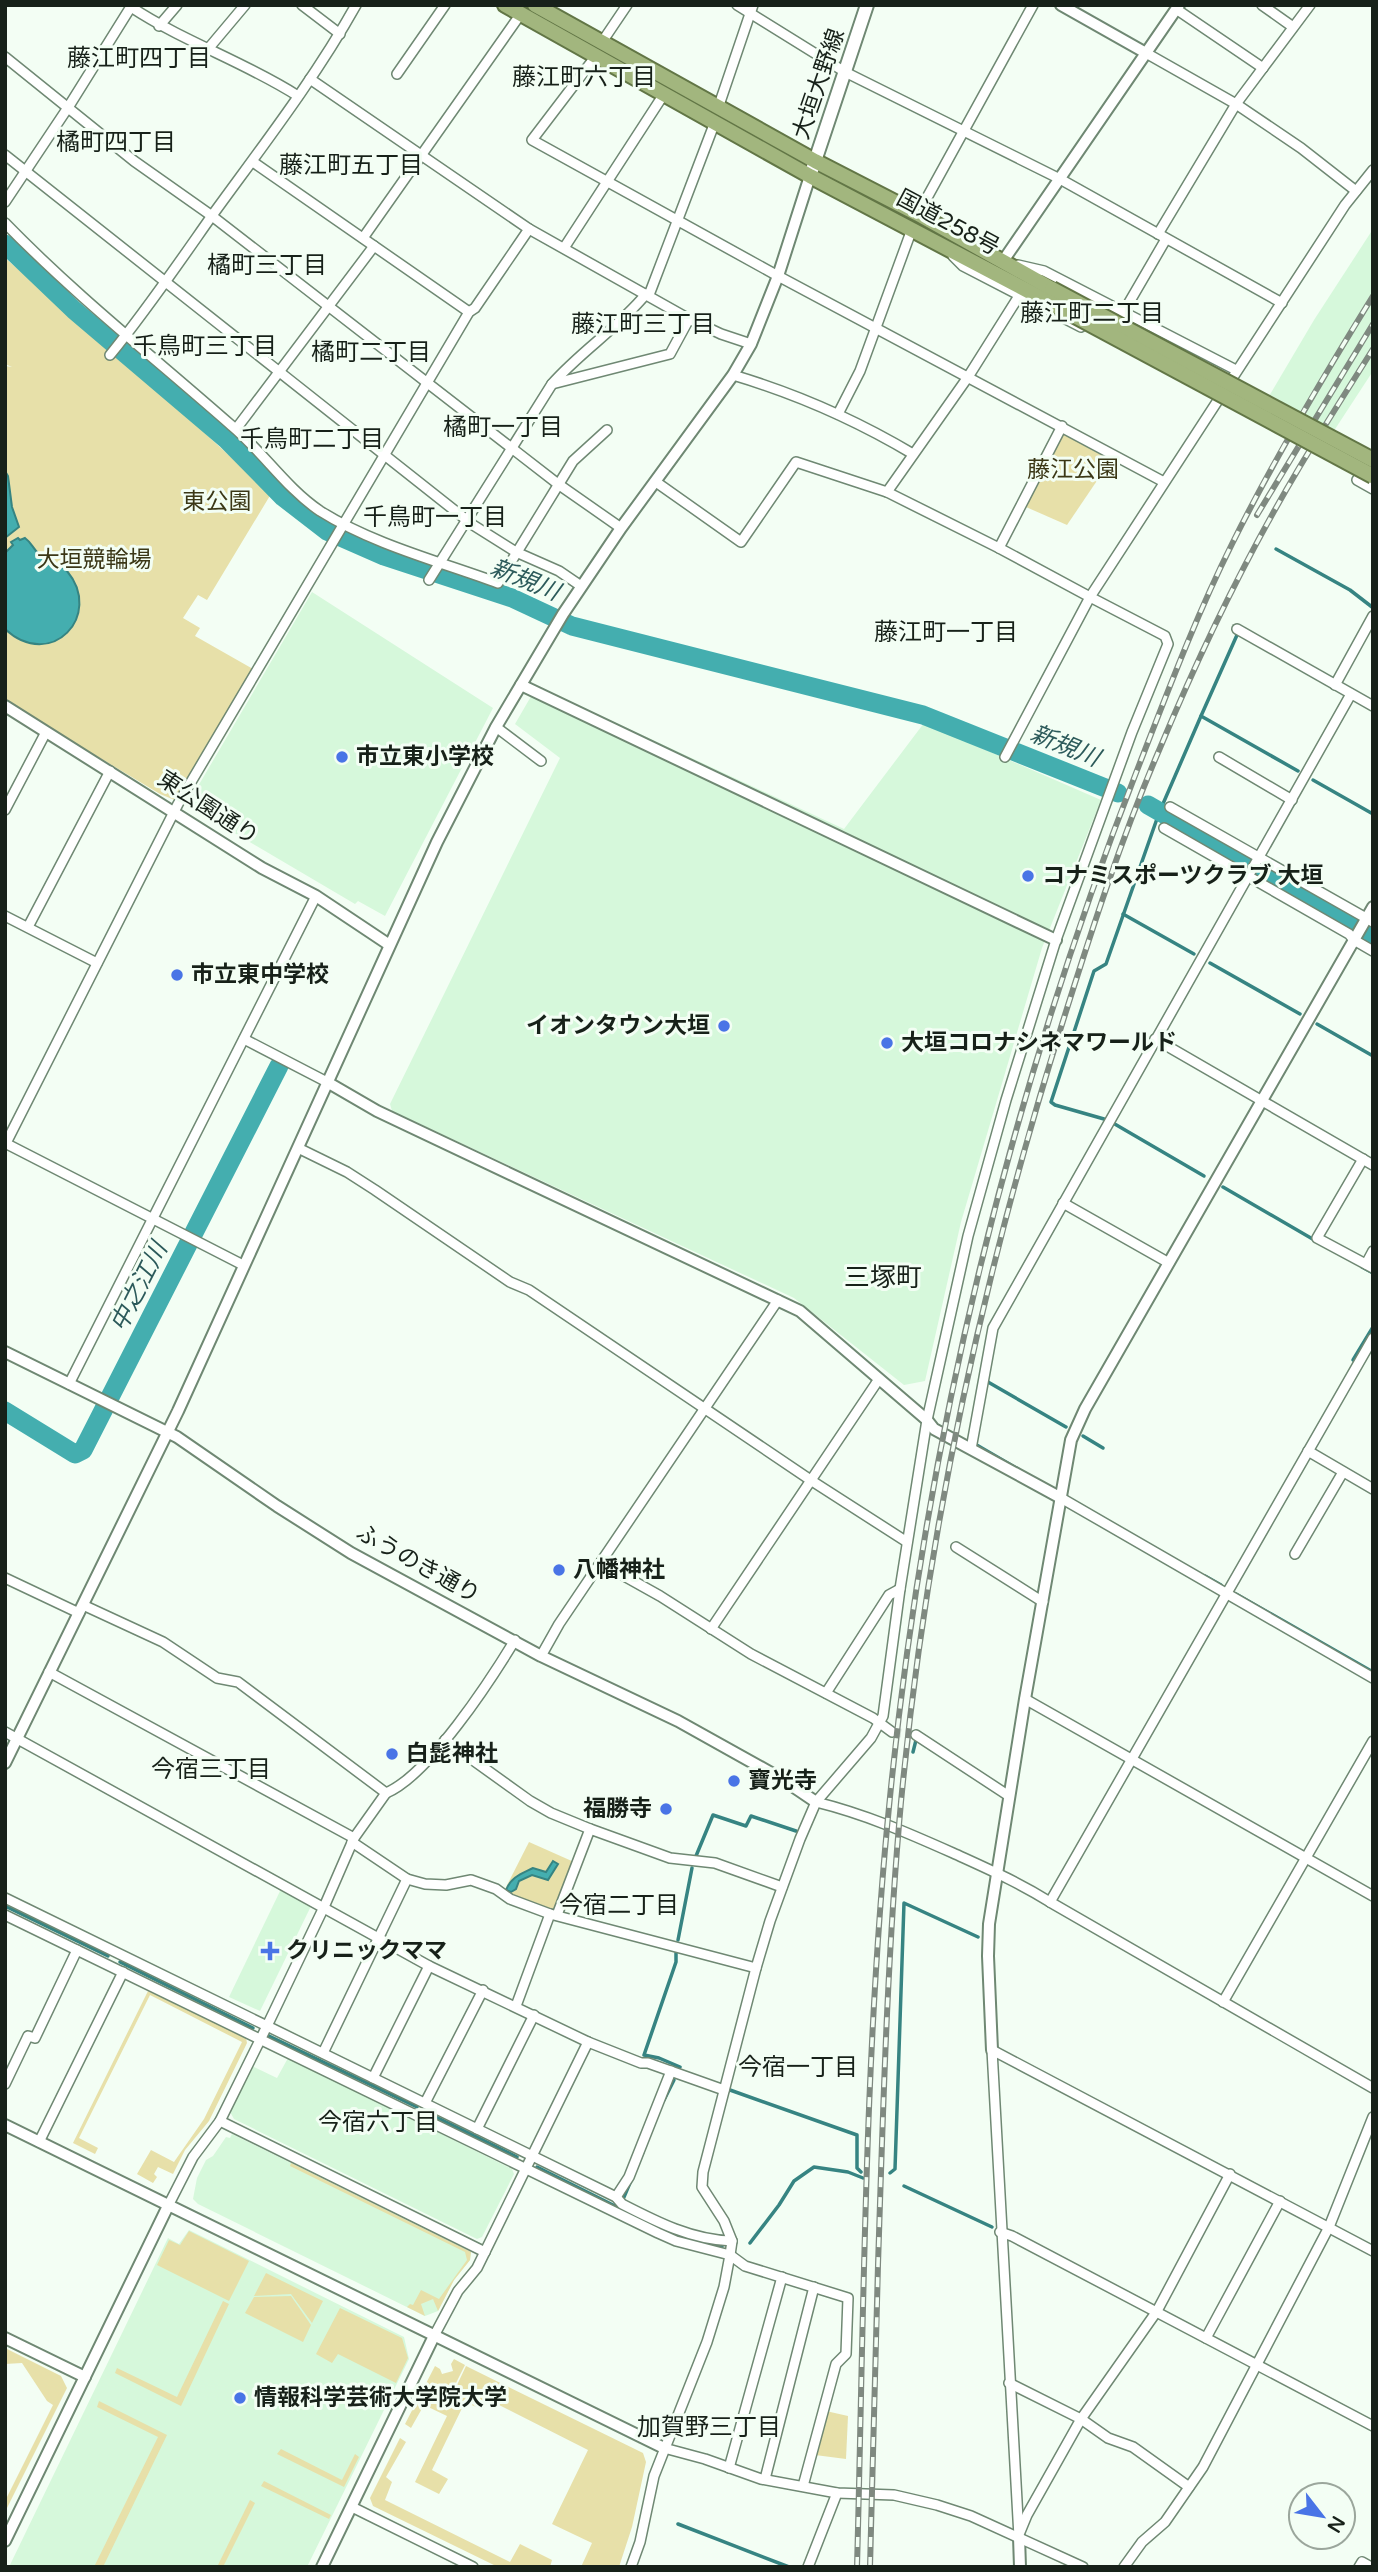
<svg xmlns="http://www.w3.org/2000/svg" width="1378" height="2572" font-family="'Varela Round','Noto Sans JP',sans-serif">
	<rect width="100%" height="100%" fill="#f3fef4"/>
	<g fill="#d6f8db">
		<polygon points="1373,229 1373,371 1326,443 1262,408 1314,320"/>
		<polygon points="312,592 493,708 385,916 358,901 355,904 187,805"/>
		<polygon points="537,686 844,829 924,723 1101,800 1042,948 961,1222 925,1381 904,1385 794,1298 392,1111 390,1104 560,758 515,724"/>
		<polygon points="282,1887 312,1904 260,2011 229,1997"/>
		<polygon points="288,2058 512,2169 514,2174 482,2237 477,2239 234,2119 229,2110 252,2066 277,2078"/>
		<polygon points="232,2134 471,2252 470,2260 454,2280 438,2311 425,2316 198,2204 193,2199 197,2178 206,2160 213,2156 226,2137 230,2138"/>
		<polygon points="189,2230 404,2337 409,2359 307,2567 9,2567 168,2238 179,2244"/>
	</g>
	<g fill="#e7e0a9">
		<polygon points="5,258 146,379 271,494 207,600 198,595 183,618 200,628 195,636 253,669 177,801 160,794 5,701 5,366 12,367 5,364"/>
		<polygon points="1063,434 1111,460 1067,525 1026,507"/>
		<polygon points="529,1842 574,1862 555,1910 515,1898 504,1891"/>
		<polygon points="148,1991 246,2038 247,2043 209,2121 185,2150 173,2174 158,2167 154,2174 157,2177 153,2183 137,2174 151,2150 174,2162 204,2119 242,2042 150,1995 79,2138 98,2148 95,2154 73,2143"/>
		<polygon points="291,2163 471,2252 470,2260 454,2280 438,2311 433,2299 421,2304 425,2316 407,2307 410,2304 413,2305 421,2290 439,2299 467,2260 465,2252 290,2166"/>
		<polygon points="189,2231 249,2261 229,2301 157,2265 169,2240 180,2245"/>
		<polygon points="266,2273 323,2301 312,2323 291,2294 254,2296"/>
		<polygon points="291,2296 311,2325 303,2342 245,2313 254,2297"/>
		<polygon points="223,2301 229,2304 181,2406 115,2373 117,2368 177,2397"/>
		<polygon points="340,2308 402,2338 408,2358 396,2383 338,2354 332,2363 316,2354"/>
		<polygon points="5,2348 61,2376 67,2388 5,2512 5,2501 53,2405 47,2401 22,2363 5,2364"/>
		<polygon points="454,2359 465,2365 456,2383 455,2383 457,2385 466,2366 643,2453 646,2462 632,2527 619,2567 581,2567 592,2543 552,2524 588,2450 489,2400 483,2410 465,2402 432,2470 448,2479 439,2494 415,2482 447,2416 424,2405 411,2428 405,2424 435,2366 440,2369 442,2374 453,2371 451,2364"/>
		<polygon points="99,2401 167,2435 103,2567 94,2567 158,2437 97,2407"/>
		<polygon points="826,2411 848,2416 846,2459 815,2455"/>
		<polygon points="400,2438 406,2442 386,2477 392,2482 385,2500 510,2562 520,2544 552,2560 550,2567 498,2567 373,2506 370,2498"/>
		<polygon points="281,2449 342,2480 355,2454 359,2457 344,2487 277,2454"/>
		<polygon points="264,2481 331,2515 329,2519 261,2486"/>
		<polygon points="250,2500 255,2503 223,2567 217,2567"/>
	</g>
	<g fill="#44aeaf" stroke="#368482" stroke-width="2">
		<polygon points="5,471 8,476 12,507 19,527 5,538"/>
		<path d="M18,538L20,540L25,538C32,543 33,549 39,554C47,562 60,563 67,571C104,615 51,672 5,629V553L13,545L11,542Z"/>
		<path d="M553,1861L558,1864L548,1880L532,1875L519,1881L516,1889L511,1892L506,1890C511,1877 521,1874 533,1868L546,1872Z"/>
	</g>
	<g fill="none" stroke-linecap="round" stroke-linejoin="round">
		<g stroke="#368482" stroke-width="3.5">
			<polyline points="1276,549 1350,590 1372,607"/>
			<polyline points="1201,716 1237,635"/>
			<polyline points="1313,780 1373,814"/>
			<polyline points="1123,914 1194,954"/>
			<polyline points="1210,963 1300,1014"/>
			<polyline points="1317,1024 1373,1056"/>
			<polyline points="1104,1119 1055,1105 1051,1102 1094,971 1106,964 1159,813 1201,716 1298,771"/>
			<polyline points="1113,1123 1204,1176"/>
			<polyline points="1223,1187 1316,1241"/>
			<polyline points="1362,1267 1373,1273"/>
			<polyline points="1353,1360 1373,1327"/>
			<polyline points="988,1382 1066,1427"/>
			<polyline points="1083,1436 1103,1448"/>
			<polyline points="975,1444 1018,1469"/>
			<polyline points="1205,1576 1221,1585"/>
			<polyline points="1236,1594 1373,1672"/>
			<polyline points="913,1752 916,1740"/>
			<polyline points="696,1856 713,1815 746,1826 751,1816 796,1831"/>
			<polyline points="5,1906 108,1956"/>
			<polyline points="678,1940 692,1868"/>
			<polyline points="676,1953 676,1962 644,2055 659,2058 680,2067"/>
			<polyline points="120,1962 253,2028"/>
			<polyline points="269,2036 417,2107"/>
			<polyline points="730,2090 857,2135 857,2168 861,2172"/>
			<polyline points="664,2100 674,2080"/>
			<polyline points="428,2113 517,2157"/>
			<polyline points="537,2167 619,2208"/>
			<polyline points="890,2173 895,2169 904,1903 978,1937"/>
			<polyline points="904,2186 992,2227"/>
			<polyline points="624,2197 643,2152"/>
			<polyline points="627,2212 670,2233 722,2246"/>
			<polyline points="750,2243 779,2205 794,2181 814,2167 848,2172 863,2178"/>
			<polyline points="678,2524 789,2567"/>
		</g>
		<g stroke="#44aeaf" stroke-width="19">
			<polyline points="5,244 74,310 227,440 283,497 327,531 384,556 512,598 572,626 923,715 1118,793"/>
			<polyline points="1148,805 1373,934"/>
			<polyline points="5,1411 75,1454 83,1450 279,1066"/>
		</g>
		<polyline stroke="#d2ddd3" stroke-width="9" stroke-dasharray="9 4.5" stroke-linecap="butt" points="892,1732 916,1735"/>
		<g stroke="#6f8873" stroke-width="12">
			<g id="minor">
				<polyline points="302,5 340,34"/>
				<polyline points="737,5 845,72 1060,179 1282,303"/>
				<polyline points="1262,5 1293,27"/>
				<path d="M131,7C184,42 245,62 298,96"/>
				<polyline points="1176,9 1263,68"/>
				<polyline points="159,26 177,5"/>
				<polyline points="602,42 627,5"/>
				<polyline points="208,49 245,5"/>
				<polyline points="1146,53 1236,104 1301,148 1356,191"/>
				<polyline points="596,56 532,140 778,276 1164,482"/>
				<polyline points="5,57 134,161 212,216 558,484 621,528"/>
				<polyline points="397,74 445,5"/>
				<polyline points="310,79 529,229 689,319 721,334 751,344"/>
				<polyline points="718,108 753,5"/>
				<polyline points="5,155 473,525 516,552 559,571 581,586"/>
				<polyline points="253,162 469,312"/>
				<polyline points="5,202 69,106 132,5"/>
				<polyline points="918,214 1033,5"/>
				<path d="M5,223C76,296 156,359 232,426C263,452 286,488 320,511C372,544 441,562 498,583L573,461L607,430"/>
				<polyline points="1158,234 1236,104 1310,5"/>
				<polyline points="363,238 520,15"/>
				<polyline points="564,248 664,94"/>
				<polyline points="953,256 963,266 1081,327"/>
				<polyline points="1018,265 1044,271 1236,370"/>
				<polyline points="649,295 715,122"/>
				<polyline points="1123,313 1166,239"/>
				<path d="M110,355C146,311 178,264 211,217C261,148 314,80 356,5"/>
				<path d="M733,375C797,394 856,420 913,454"/>
				<polyline points="552,384 670,354 689,319"/>
				<polyline points="838,414 860,371 912,229"/>
				<polyline points="236,429 374,246"/>
				<polyline points="1367,467 1357,480 1373,489"/>
				<polyline points="656,482 741,542 796,462 887,492 999,548 1090,597 1005,757"/>
				<polyline points="887,492 968,377 1019,296"/>
				<polyline points="999,548 1062,426"/>
				<path d="M429,580L552,384C581,351 618,328 646,294"/>
				<polyline points="1237,629 1373,706"/>
				<polyline points="1335,685 1373,616"/>
				<polyline points="496,727 541,761"/>
				<polyline points="1219,757 1292,800"/>
				<polyline points="1170,807 1373,922"/>
				<polyline points="5,810 46,732"/>
				<polyline points="1164,828 1349,934 1354,940 1373,951"/>
				<polyline points="5,916 97,963"/>
				<polyline points="28,927 110,771"/>
				<polyline points="244,1039 327,1082"/>
				<polyline points="1155,1039 1373,1165"/>
				<polyline points="5,1143 243,1265"/>
				<polyline points="5,1145 178,804 469,312 475,308 529,229"/>
				<polyline points="298,1148 347,1172 375,1190 510,1282 529,1290 812,1481 907,1542"/>
				<polyline points="1363,1159 1317,1238 1373,1268"/>
				<polyline points="1063,1203 1169,1263"/>
				<polyline points="1366,1264 1373,1251"/>
				<polyline points="69,1384 316,896"/>
				<polyline points="971,1449 993,1328 1351,694"/>
				<polyline points="1308,1451 1373,1489"/>
				<polyline points="1061,1498 1373,1678"/>
				<polyline points="956,1547 1043,1602"/>
				<polyline points="1295,1554 1343,1472"/>
				<polyline points="601,1563 660,1596 751,1654 873,1718 892,1732"/>
				<polyline points="5,1578 79,1613"/>
				<polyline points="711,1629 879,1379"/>
				<polyline points="541,1656 559,1624 778,1300"/>
				<polyline points="49,1672 354,1838"/>
				<polyline points="826,1693 889,1595 900,1589"/>
				<polyline points="1025,1699 1373,1896"/>
				<polyline points="5,1732 429,1966 588,2042 641,2063 648,2063 724,2090"/>
				<polyline points="916,1735 1009,1796"/>
				<polyline points="445,1740 530,1801 551,1813 590,1829"/>
				<path d="M386,1793C429,1775 490,1681 515,1640"/>
				<path d="M816,1802C865,1814 908,1833 953,1853C988,1869 1018,1882 1050,1902L1373,2088"/>
				<polyline points="352,1842 407,1879 425,1884 446,1885 471,1880 496,1889 510,1899 550,1914 756,1968"/>
				<polyline points="5,1898 267,2026 324,1907 354,1838 386,1793 238,1682 217,1678 163,1642 83,1605"/>
				<polyline points="1050,1902 1373,1338"/>
				<polyline points="5,1915 658,2233 676,2241 730,2255 745,2266 848,2298 846,2354 836,2364 803,2486"/>
				<polyline points="557,1915 590,1829 670,1858 715,1863 782,1887"/>
				<polyline points="1223,2002 1373,1741"/>
				<polyline points="516,2006 550,1914"/>
				<polyline points="323,2053 407,1879"/>
				<polyline points="373,2078 429,1966"/>
				<polyline points="5,2084 28,2036 35,2038 77,1950"/>
				<polyline points="425,2103 483,1990"/>
				<polyline points="220,2121 485,2252"/>
				<polyline points="477,2129 534,2015"/>
				<polyline points="39,2142 123,1972"/>
				<polyline points="616,2197 629,2177 671,2071"/>
				<path d="M168,2206L193,2157L220,2121L267,2026L616,2197L622,2204C657,2222 692,2240 732,2241"/>
				<polyline points="1000,2232 1012,2236 1373,2426"/>
				<polyline points="434,2336 458,2291 477,2268 588,2042"/>
				<polyline points="1206,2338 1280,2201"/>
				<polyline points="1009,2383 1081,2419 1108,2438 1133,2447 1189,2487"/>
				<polyline points="664,2448 705,2459 761,2479 837,2493 894,2495 937,2505 971,2516 1083,2567"/>
				<polyline points="729,2468 782,2277"/>
				<polyline points="765,2479 814,2287"/>
				<polyline points="352,2507 473,2567"/>
				<polyline points="1020,2532 1027,2515 1081,2419 1157,2311 1230,2174"/>
				<polyline points="1019,2537 992,2050 1373,2251"/>
				<polyline points="631,2567 640,2542 654,2476 707,2342 724,2287 730,2255 732,2241 724,2221 702,2187 703,2172 756,1968 770,1921 800,1839 816,1802 871,1738 883,1716 900,1589 927,1420 968,1236 1006,1100 1056,940 1132,732 1168,644 1165,636 1090,597 1345,205 1373,170"/>
				<polyline points="808,2567 837,2493"/>
				<polyline points="1124,2567 1142,2542 1165,2522 1203,2467 1329,2227 1373,2117"/>
				<polyline points="1359,2567 1362,2562 1371,2567"/>
			</g>
		</g>
		<g stroke="#6f8873" stroke-width="14">
			<g id="tertiary">
				<polyline points="1061,5 1146,53 1179,5"/>
				<polyline points="1003,261 1146,53"/>
				<polyline points="521,685 1056,940"/>
				<polyline points="5,706 262,868 316,896 388,944"/>
				<polyline points="327,1082 377,1111 800,1311 927,1420 934,1429 1061,1498"/>
				<polyline points="5,1352 177,1437 277,1506 351,1553 541,1656 678,1721 782,1779 816,1802"/>
				<polyline points="5,1763 178,1411 437,842 496,727 563,614 621,528 733,375 751,344 778,276 810,176"/>
				<polyline points="992,2050 988,1956 989,1924 1025,1699 1071,1440 1085,1409 1373,907"/>
				<polyline points="5,2125 664,2448"/>
				<polyline points="5,2338 85,2377"/>
				<polyline points="1019,2537 1020,2567"/>
				<polyline points="5,2541 168,2206"/>
				<polyline points="322,2567 434,2336"/>
			</g>
		</g>
		<g stroke="#6f8873" stroke-width="16">
			<polyline id="secondary" points="810,176 867,5"/>
		</g>
		<g stroke="#627646" stroke-width="18">
			<g id="trunk">
				<polyline points="505,5 810,176 1047,301"/>
				<polyline points="535,5 815,161 918,214 1052,289"/>
			</g>
		</g>
		<use href="#minor" stroke="#fff" stroke-width="9"/>
		<use href="#tertiary" stroke="#fff" stroke-width="10"/>
		<use href="#secondary" stroke="#fff" stroke-width="12"/>
		<use href="#trunk" stroke="#a2b67e" stroke-width="14"/>
		<g stroke="#7f8980" stroke-width="6">
			<g id="rail">
				<polyline points="1257,515 1373,324"/>
				<path d="M857,2567C864,2310 864,2052 890,1797C925,1446 1008,1101 1136,773C1166,696 1195,618 1232,544C1274,459 1323,377 1373,296"/>
				<path d="M870,2567C872,2466 876,2366 878,2265C883,2111 887,1957 901,1802C926,1538 983,1274 1063,1021C1092,929 1122,836 1160,748C1200,652 1246,557 1299,468C1323,428 1348,389 1373,349"/>
			</g>
		</g>
		<use href="#rail" stroke="#f3fef4" stroke-width="3.5" stroke-dasharray="10" stroke-linecap="butt"/>
		<g stroke="#627646" stroke-width="18" stroke-linecap="butt">
			<g id="trunk-bridge">
				<polyline points="1052,289 1373,460"/>
				<polyline points="1047,301 1373,476"/>
			</g>
		</g>
		<use href="#trunk-bridge" stroke="#a2b67e" stroke-width="14"/>
	</g>
	<g fill="#4974e6" stroke="#f3fef4" stroke-width="2.5">
		<circle cx="342" cy="757" r="7"/>
		<circle cx="1028" cy="876" r="7"/>
		<circle cx="177" cy="975" r="7"/>
		<circle cx="724" cy="1026" r="7"/>
		<circle cx="887" cy="1043" r="7"/>
		<circle cx="559" cy="1570" r="7"/>
		<circle cx="392" cy="1754" r="7"/>
		<circle cx="734" cy="1781" r="7"/>
		<circle cx="666" cy="1809" r="7"/>
		<path d="M266.5 1940.5h7v7h7v7h-7v7h-7v-7h-7v-7h7z"/>
		<circle cx="240" cy="2398" r="7"/>
	</g>
	<g text-anchor="middle" dominant-baseline="central" stroke-width="6" stroke-linejoin="round" paint-order="stroke">
		<g font-size="23" fill="#172119" stroke="#f3fef4">
			<text transform="translate(819 84) rotate(-71)">大垣大野線</text>
			<text transform="translate(948 223) rotate(28)">国道258号</text>
			<text transform="translate(208 808) rotate(33)">東公園通り</text>
			<text transform="translate(418 1564) rotate(29)">ふうのき通り</text>
		</g>
		<g font-size="23" fill="#3b3716" stroke="#f3fef4">
			<text x="1073" y="470">藤江公園</text>
			<text x="217" y="502">東公園</text>
			<text x="94" y="560">大垣競輪場</text>
		</g>
		<g font-size="23" font-weight="bold" fill="#172119" stroke="#f3fef4" text-anchor="start">
			<text x="356" y="757">市立東小学校</text>
			<text x="1042" y="876">コナミスポーツクラブ 大垣</text>
			<text x="191" y="975">市立東中学校</text>
			<text x="710" y="1026" text-anchor="end">イオンタウン大垣</text>
			<text x="901" y="1043">大垣コロナシネマワールド</text>
			<text x="573" y="1570">八幡神社</text>
			<text x="406" y="1754">白髭神社</text>
			<text x="748" y="1781">寶光寺</text>
			<text x="652" y="1809" text-anchor="end">福勝寺</text>
			<text x="286" y="1951">クリニックママ</text>
			<text x="254" y="2398">情報科学芸術大学院大学</text>
		</g>
		<g font-size="24" fill="#172119" stroke="#f3fef4">
			<text x="139" y="58">藤江町四丁目</text>
			<text x="584" y="77">藤江町六丁目</text>
			<text x="116" y="142">橘町四丁目</text>
			<text x="351" y="165">藤江町五丁目</text>
			<text x="267" y="265">橘町三丁目</text>
			<text x="1092" y="313">藤江町二丁目</text>
			<text x="643" y="324">藤江町三丁目</text>
			<text x="205" y="346">千鳥町三丁目</text>
			<text x="371" y="352">橘町二丁目</text>
			<text x="503" y="427">橘町一丁目</text>
			<text x="312" y="439">千鳥町二丁目</text>
			<text x="435" y="517">千鳥町一丁目</text>
			<text x="946" y="632">藤江町一丁目</text>
			<text x="211" y="1769">今宿三丁目</text>
			<text x="619" y="1905">今宿二丁目</text>
			<text x="798" y="2067">今宿一丁目</text>
			<text x="378" y="2122">今宿六丁目</text>
			<text x="709" y="2427">加賀野三丁目</text>
		</g>
		<g font-size="24" font-style="italic" fill="#2c5a5a" stroke="#f3fef4">
			<text transform="translate(525 580) rotate(22)">新規川</text>
			<text transform="translate(1065 746) rotate(22)">新規川</text>
			<text transform="translate(139 1287) rotate(-63)">中之江川</text>
		</g>
		<g font-size="26" fill="#172119" stroke="#f3fef4">
			<text x="883" y="1277">三塚町</text>
		</g>
	</g>
	<rect width="1378" height="2572" fill="none" stroke="#172119" stroke-width="14"/>
	<g transform="translate(1322 2516) rotate(121)"><circle r="33" fill="#f3fef4" stroke="#9ba69c" stroke-width="2"/>
	<path d="M0-5L12 26L0 18L-12 26Z" fill="#4974e6"/>
	<text y="-10" font-size="19" font-weight="bold" text-anchor="middle" fill="#172119">N</text>
	</g>
</svg>
